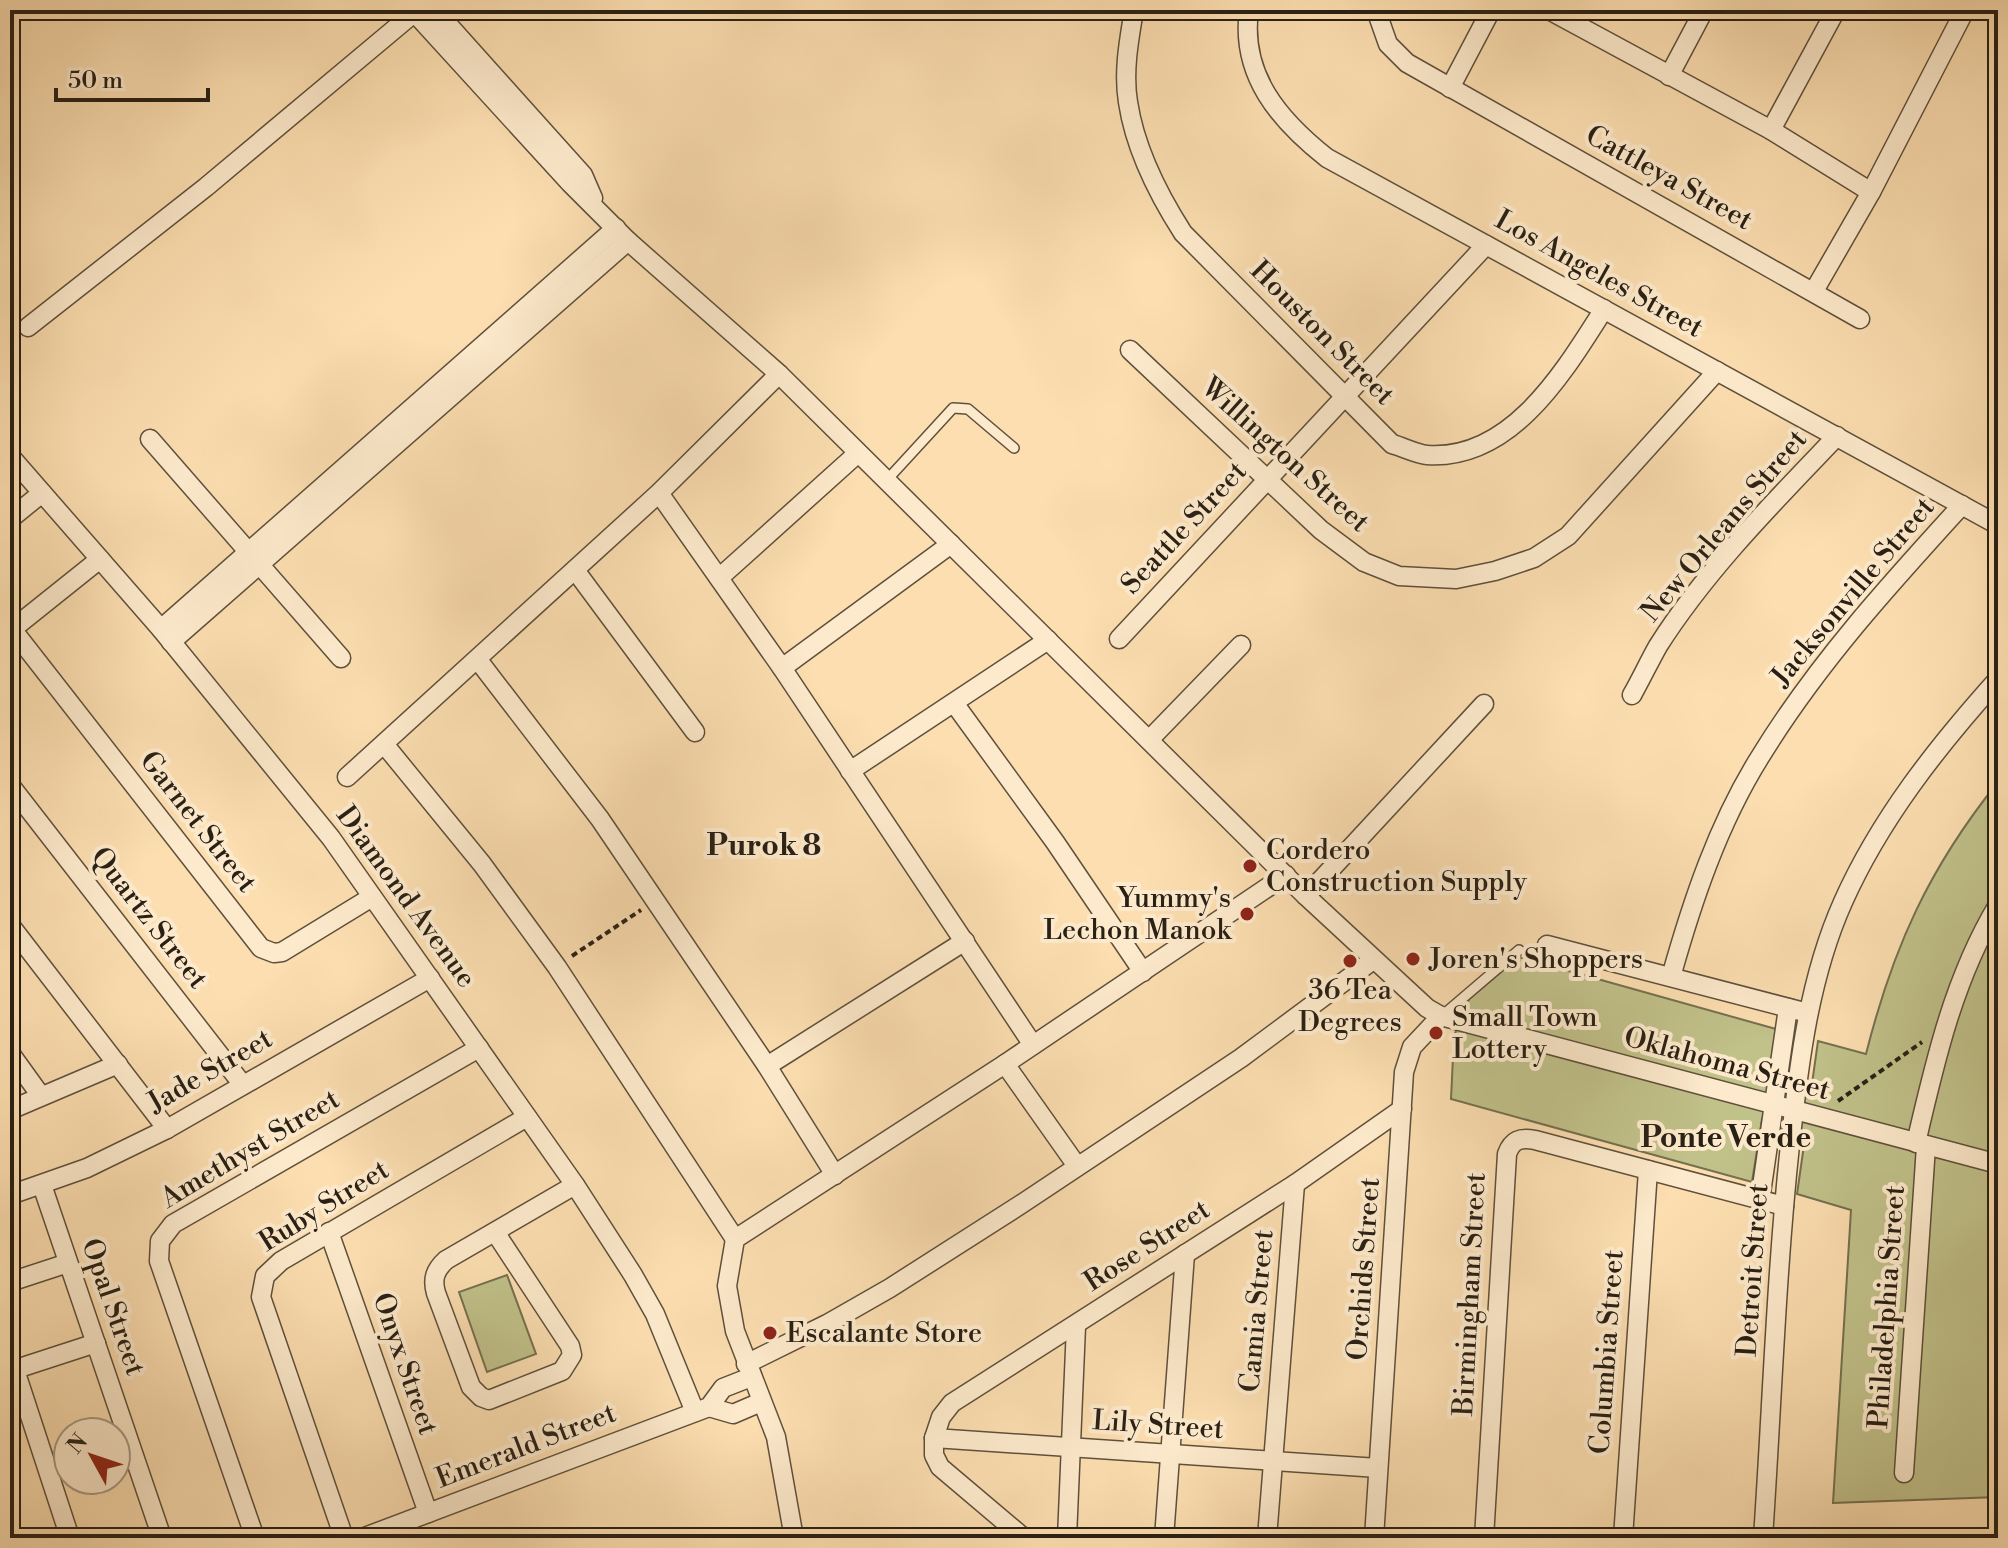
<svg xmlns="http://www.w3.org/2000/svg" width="2008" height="1548" font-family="'Libre Bodoni',serif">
	<rect width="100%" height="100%" fill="#fcdeb0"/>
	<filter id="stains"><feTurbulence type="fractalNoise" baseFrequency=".0025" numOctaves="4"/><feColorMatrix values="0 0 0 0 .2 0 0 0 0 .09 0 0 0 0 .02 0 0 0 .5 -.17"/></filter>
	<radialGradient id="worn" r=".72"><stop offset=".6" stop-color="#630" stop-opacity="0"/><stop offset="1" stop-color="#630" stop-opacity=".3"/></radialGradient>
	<g fill="#c1c18a" stroke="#757050" stroke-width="2">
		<path d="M1998,782V1497L1833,1503L1851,1210L1797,1194L1806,1131L1762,1119L1752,1182L1451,1099L1454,1036L1469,999L1519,957L1776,1029L1767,1087L1810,1098L1818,1041L1866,1054C1893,947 1929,868 1998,782Z"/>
		<polygon points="507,1275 536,1354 487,1372 459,1292"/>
	</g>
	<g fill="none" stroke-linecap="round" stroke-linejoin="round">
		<g stroke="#5e503c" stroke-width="12">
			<g id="lane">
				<polyline points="886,481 953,408 968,409 1014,448"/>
				<polyline points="1443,1015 1519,950"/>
			</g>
		</g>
		<g stroke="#5e503c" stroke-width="21">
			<g id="street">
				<polyline points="412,10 570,183 628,241 779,374 1306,896 1427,1008 1441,1016 1998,1164"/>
				<polyline points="435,10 583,175 593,198"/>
				<path d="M1134,10C1129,40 1123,72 1128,102C1135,149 1158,194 1183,233L1392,444C1403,447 1416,454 1427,455C1512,461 1565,370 1604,309"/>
				<path d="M1249,10C1240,75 1279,120 1327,158L1998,525"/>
				<polyline points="1376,10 1388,44 1407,63 1860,319"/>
				<polyline points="1549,10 1771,130 1871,192"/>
				<polyline points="1669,76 1704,10"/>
				<polyline points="1450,88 1491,10"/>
				<polyline points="1771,130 1836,10"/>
				<polyline points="1814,291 1871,192 1965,10"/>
				<polyline points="28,327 206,187 415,12"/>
				<polyline points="1130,350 1321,530 1364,562 1399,576 1456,579 1495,571 1534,558 1568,536 1717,371"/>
				<polyline points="150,439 341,658"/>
				<polyline points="10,456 161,629 331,838 575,1185 633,1275 655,1314 695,1412"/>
				<polyline points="659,493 782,668 1033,1045"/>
				<polyline points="10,519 42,493"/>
				<polyline points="575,570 695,732"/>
				<polyline points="719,578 858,453"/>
				<polyline points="12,629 261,948 274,953 282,952 372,897"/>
				<polyline points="161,629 616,228"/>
				<polyline points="10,631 100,559"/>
				<polyline points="1119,639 1486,245"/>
				<polyline points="171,642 628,241"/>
				<polyline points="478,660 600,819 767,1066 835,1175"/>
				<polyline points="782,668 951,544"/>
				<path d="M1632,695C1641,679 1649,662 1658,646C1707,569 1774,502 1837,436"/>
				<polyline points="954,703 1055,842 1143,972"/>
				<polyline points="1149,740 1241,645"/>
				<polyline points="384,744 482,864 557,967 735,1239"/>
				<polyline points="850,771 1048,640"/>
				<polyline points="347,777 659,493 779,374"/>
				<polyline points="10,785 243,1085"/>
				<polyline points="1306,896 1484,704"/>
				<polyline points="10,925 167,1129"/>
				<polyline points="1547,945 1808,1013"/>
				<path d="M1671,977C1692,902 1718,824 1760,757C1817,664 1889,585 1962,505"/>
				<polyline points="10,1053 41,1096"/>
				<polyline points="1005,1064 1077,1166"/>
				<polyline points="767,1066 965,941"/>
				<polyline points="10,1110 118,1064"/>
				<path d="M1916,1143C1935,1061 1954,978 1998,905"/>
				<polyline points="42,1185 162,1538"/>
				<polyline points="10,1195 87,1168 167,1129 430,978"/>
				<polyline points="1760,1200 1788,1008"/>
				<polyline points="329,1232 428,1513"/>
				<path d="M495,1232L570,1346L572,1355L562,1371L489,1400L481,1397L471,1387L436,1293C432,1279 435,1270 446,1260L575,1185"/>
				<polyline points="10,1282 68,1263"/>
				<polyline points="746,1364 827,1324 890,1288 1023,1203 1241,1058 1373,960"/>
				<polyline points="15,1370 70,1538"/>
				<polyline points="10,1371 96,1343"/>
				<polyline points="709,1407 733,1414 761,1402"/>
				<polyline points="934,1438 1378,1468"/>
				<polyline points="1904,1473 1926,1146"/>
				<polyline points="255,1538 159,1261 160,1241 173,1224 479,1048"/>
				<polyline points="344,1538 261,1297 265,1276 281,1261 527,1117"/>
				<polyline points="362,1538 709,1407 723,1388 751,1377"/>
				<polyline points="794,1538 776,1437 735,1331 727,1286 735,1239 1005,1064 1286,875"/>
				<polyline points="1024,1538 940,1467 934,1455 934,1438 941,1417 952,1403 1295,1184 1402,1109"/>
				<polyline points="1067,1538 1076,1326"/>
				<polyline points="1164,1538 1185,1254"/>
				<polyline points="1267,1538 1295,1184"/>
				<polyline points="1374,1538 1404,1072 1412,1047 1441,1016"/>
				<path d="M1484,1538L1507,1154C1512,1140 1520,1137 1535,1140L1784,1206"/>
				<polyline points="1623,1538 1648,1170"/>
				<path d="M1763,1538C1772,1407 1776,1275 1790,1145C1799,1063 1809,978 1843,902C1880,819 1937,747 1998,679"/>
			</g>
		</g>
		<g stroke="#292015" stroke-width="4" stroke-dasharray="6 4" stroke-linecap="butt">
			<polyline points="572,956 641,910"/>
			<polyline points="1838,1101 1922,1042"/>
		</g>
		<use href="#lane" stroke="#fdeacc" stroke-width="9"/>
		<use href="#street" stroke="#fdeacc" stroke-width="18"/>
	</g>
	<g fill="#8f2418" stroke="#fdeacc" stroke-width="3">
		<circle cx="1250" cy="866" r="8"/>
		<circle cx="1247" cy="914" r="8"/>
		<circle cx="1413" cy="959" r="8"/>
		<circle cx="1350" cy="961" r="8"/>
		<circle cx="1436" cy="1033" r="8"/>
		<circle cx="770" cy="1333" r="8"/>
	</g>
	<g text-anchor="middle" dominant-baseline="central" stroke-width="8" stroke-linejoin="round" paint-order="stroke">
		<g font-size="28" fill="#292015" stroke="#fdeacc">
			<text transform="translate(1669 178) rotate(29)">Cattleya Street</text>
			<text transform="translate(1599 274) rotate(29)">Los Angeles Street</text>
			<text transform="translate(1322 333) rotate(45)">Houston Street</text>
			<text transform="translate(1285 455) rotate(42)">Willington Street</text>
			<text transform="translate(1724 526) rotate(-50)">New Orleans Street</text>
			<text transform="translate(1184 528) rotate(-47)">Seattle Street</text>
			<text transform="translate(1853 592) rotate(-50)">Jacksonville Street</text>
			<text transform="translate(198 822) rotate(52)">Garnet Street</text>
			<text transform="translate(406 897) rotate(54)">Diamond Avenue</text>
			<text transform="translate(149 918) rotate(52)">Quartz Street</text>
			<text transform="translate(1727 1064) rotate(15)">Oklahoma Street</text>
			<text transform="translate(210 1071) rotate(-30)">Jade Street</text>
			<text transform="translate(250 1149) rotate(-31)">Amethyst Street</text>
			<text transform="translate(324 1206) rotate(-32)">Ruby Street</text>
			<text transform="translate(1147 1246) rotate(-33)">Rose Street</text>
			<text transform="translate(1364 1269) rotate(-86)">Orchids Street</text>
			<text transform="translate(1753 1270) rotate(-86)">Detroit Street</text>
			<text transform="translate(1470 1294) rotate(-87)">Birmingham Street</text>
			<text transform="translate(113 1307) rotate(71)">Opal Street</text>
			<text transform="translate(1887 1307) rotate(-86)">Philadelphia Street</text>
			<text transform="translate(1257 1311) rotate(-85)">Camia Street</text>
			<text transform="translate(1607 1352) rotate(-86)">Columbia Street</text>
			<text transform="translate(405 1364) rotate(71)">Onyx Street</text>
			<text transform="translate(1158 1425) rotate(4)">Lily Street</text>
			<text transform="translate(526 1446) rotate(-21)">Emerald Street</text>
		</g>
		<g font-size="28" fill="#292015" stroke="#fdeacc" text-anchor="start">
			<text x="1266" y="850">Cordero<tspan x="1266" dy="32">Construction Supply</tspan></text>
			<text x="1231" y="898" text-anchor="end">Yummy's<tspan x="1231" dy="32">Lechon Manok</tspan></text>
			<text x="1429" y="959">Joren's Shoppers</text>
			<text x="1350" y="990" text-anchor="middle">36 Tea<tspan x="1350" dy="32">Degrees</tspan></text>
			<text x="1452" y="1017">Small Town<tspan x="1452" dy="32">Lottery</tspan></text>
			<text x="786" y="1333">Escalante Store</text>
		</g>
		<g font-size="30" font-weight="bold" fill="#292015" stroke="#fdeacc">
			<text x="764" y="846">Purok 8</text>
			<text x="1726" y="1138">Ponte Verde</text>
		</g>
	</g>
	<rect width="2008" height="1548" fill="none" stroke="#fcdeb0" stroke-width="40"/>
	<rect x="12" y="12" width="1984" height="1524" fill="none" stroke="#292015" stroke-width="4"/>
	<rect x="20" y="20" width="1968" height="1508" fill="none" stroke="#292015" stroke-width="2"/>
	<g transform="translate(92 1456) rotate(310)"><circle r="38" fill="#fdeacc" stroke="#a89983" stroke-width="2"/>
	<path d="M0-6L14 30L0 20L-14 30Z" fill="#8f2418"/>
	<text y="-12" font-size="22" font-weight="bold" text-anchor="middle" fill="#292015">N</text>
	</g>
	<path d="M56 88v12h152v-12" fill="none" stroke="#292015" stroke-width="4"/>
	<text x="68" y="88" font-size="24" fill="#292015" stroke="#fdeacc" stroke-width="6" paint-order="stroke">50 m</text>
	<rect width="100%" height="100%" filter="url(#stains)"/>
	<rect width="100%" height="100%" fill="url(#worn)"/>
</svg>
